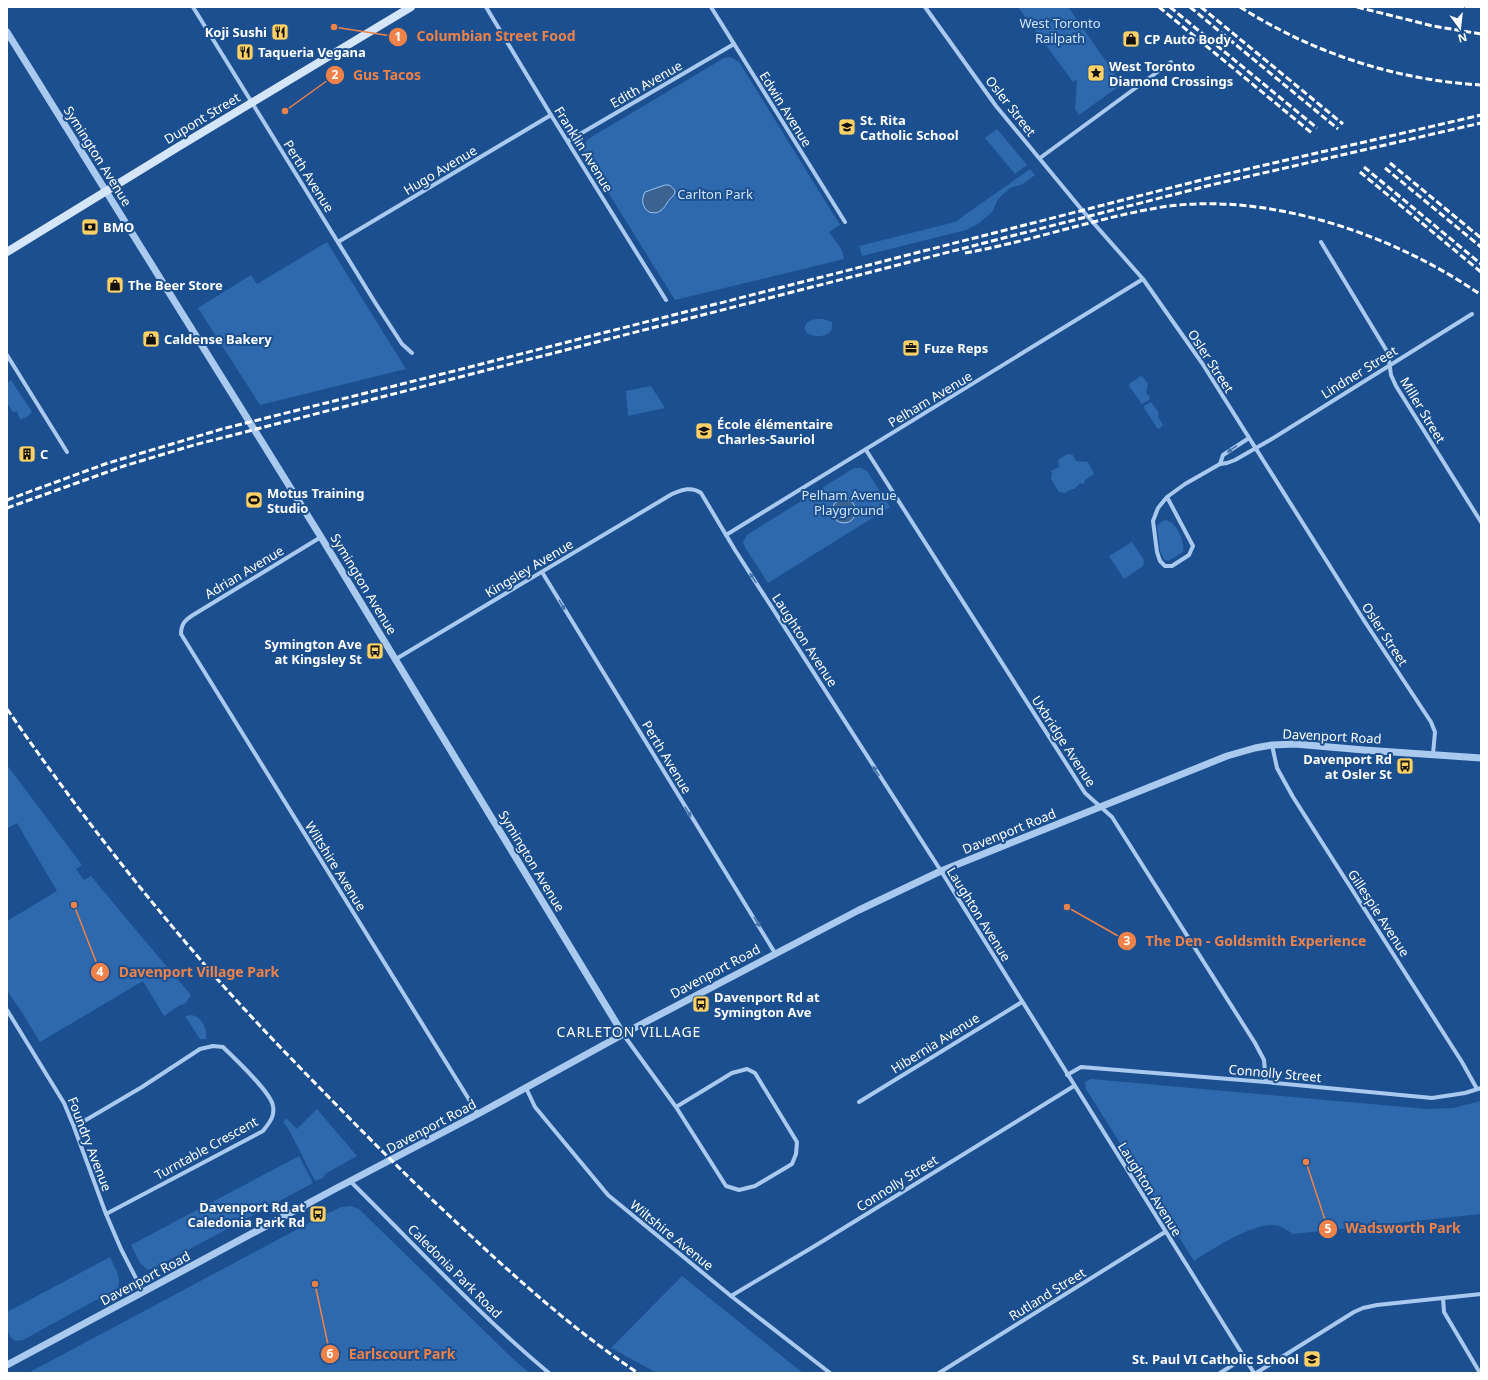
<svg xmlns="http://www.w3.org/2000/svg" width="1488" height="1380" font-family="'Noto Sans',sans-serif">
	<rect width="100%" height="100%" fill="#1b4f8f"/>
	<g fill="#2e69ad">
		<polygon points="1018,7 1068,7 1122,84 1079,115 1075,109 1077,79 1073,82"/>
		<polygon points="729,57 732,58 739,62 840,225 829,232 842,250 844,259 675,300 583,152 585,143 588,139 724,58"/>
		<polygon points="997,129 1027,165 1015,174 985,138"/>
		<polygon points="1030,169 1035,175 1023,184 1010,188 998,199 992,212 978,224 966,230 862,256 859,246 955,222"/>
		<polygon points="327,242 406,369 260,405 198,308 251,275 257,284"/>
		<path d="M816,319H823L832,322C835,337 816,339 807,333C801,325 809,320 816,319Z"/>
		<polygon points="1141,376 1143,377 1148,384 1146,392 1150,398 1149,400 1142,404 1129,386 1130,383"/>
		<polygon points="11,380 32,412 28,416 20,420 17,411 13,412 7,403 7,383"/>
		<polygon points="651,386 665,408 628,416 626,391"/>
		<polygon points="1151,402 1159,413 1158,417 1163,425 1160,429 1157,428 1144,408 1144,406"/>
		<polygon points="1068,454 1073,455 1076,461 1088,462 1094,474 1085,480 1084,484 1081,483 1074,489 1072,489 1065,493 1059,492 1051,479 1052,474 1051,471 1059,467 1058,460"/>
		<polygon points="854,468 861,468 867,471 890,507 768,583 746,549 743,542 747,535"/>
		<path d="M1165,520C1177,522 1185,541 1183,552L1168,561L1164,560L1160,551L1157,526L1161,522Z"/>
		<polygon points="1132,542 1144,560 1143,566 1124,579 1109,556"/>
		<polygon points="7,765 82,865 76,869 84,880 91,876 125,917 191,995 185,1004 180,1005 164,1016 143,981 40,1042 21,1011 8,992 7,921 57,891 17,823 8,828 7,825"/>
		<path d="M192,1015C203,1018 207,1029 206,1039H200L185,1016Z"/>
		<path d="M1091,1079L1427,1109L1453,1108L1481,1101V1214L1293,1234C1287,1230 1280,1225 1273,1225C1252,1224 1212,1249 1194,1261L1086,1089L1085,1082Z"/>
		<polygon points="317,1109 357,1156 325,1174 323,1178 315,1181 288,1128 283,1122 286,1118 297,1129"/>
		<polygon points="299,1156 313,1183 156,1267 148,1270 140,1263 131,1245"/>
		<polygon points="351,1206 359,1209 510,1356 529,1373 28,1373 322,1216 341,1207"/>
		<path d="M110,1257C114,1267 122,1277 118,1288L23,1340L15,1341C5,1334 7,1323 7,1312Z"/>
		<polygon points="682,1276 803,1373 657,1373 611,1348"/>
	</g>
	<g fill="#3c6290" stroke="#9cc4f0">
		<path d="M665,185H669C681,193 672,195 667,203C663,210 658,215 649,212C642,207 641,200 645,192Z"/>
		<circle cx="844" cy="511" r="12"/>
	</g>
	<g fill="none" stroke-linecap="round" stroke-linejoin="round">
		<g stroke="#a9c9ee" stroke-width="4">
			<polyline points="193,7 376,304 402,344 412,353"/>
			<polyline points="486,7 551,115 666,300"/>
			<polyline points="711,7 845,222"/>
			<polyline points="925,7 996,106 1082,210 1143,279 1202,363 1365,622 1431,722 1435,732 1433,754"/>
			<polyline points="568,141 734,44"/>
			<polyline points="1040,158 1171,62"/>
			<polyline points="338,242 551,115"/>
			<polyline points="1321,242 1388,353 1391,375 1396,386 1481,522"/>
			<polyline points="7,355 67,452"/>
			<polyline points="866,450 1085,793 1112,817 1255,1043 1264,1060 1266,1082"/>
			<polyline points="1220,464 1223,455 1249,438"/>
			<polyline points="1167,497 1193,546 1189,555 1172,566 1165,566 1160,561 1157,552 1153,521 1158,508 1167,497 1185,484 1220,464 1227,463 1235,460 1270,440 1472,314"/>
			<polyline points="726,535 1143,279"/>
			<path d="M321,537L193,615C185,620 181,624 181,634L478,1114"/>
			<polyline points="542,572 775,953"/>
			<path d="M396,659L672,494C682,490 691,486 701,493L735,550L941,871L1254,1373"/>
			<polyline points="1272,745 1277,768 1293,797 1462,1062 1477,1089"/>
			<polyline points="7,1010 64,1103 74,1127 106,1214 121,1249 143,1292"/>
			<polyline points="623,1034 676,1107 726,1186 739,1190 755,1186 792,1164 796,1154 797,1142 755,1073 747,1069 732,1073 676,1107"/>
			<polyline points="1067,1075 1081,1067 1266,1082 1432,1098 1465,1093 1481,1088"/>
			<polyline points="526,1088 535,1107 608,1195 731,1296 830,1373"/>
			<polyline points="859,1102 1022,1002"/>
			<path d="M74,1127L142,1087L200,1049L213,1046L223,1047C235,1059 271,1092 273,1106C275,1117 269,1123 263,1131L106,1214"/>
			<path d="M350,1181C416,1246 478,1314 549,1373"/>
			<polyline points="731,1296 818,1244 1074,1086"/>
			<polyline points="1443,1298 1444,1312 1480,1373"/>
			<polyline points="939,1373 1165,1232"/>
			<polyline points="1220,1373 1244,1358"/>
			<polyline points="1256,1373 1354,1312 1363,1308 1377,1305 1481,1294"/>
		</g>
		<g stroke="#a9c9ee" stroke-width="7">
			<polyline points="7,32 321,537 623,1034"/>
			<polyline points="7,1365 333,1190 478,1114 638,1026 859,910 941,871 1227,756 1255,748 1272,745 1295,744 1364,750 1481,758"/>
		</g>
		<polyline stroke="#d6e6fa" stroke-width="8" points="7,252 178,147 411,7"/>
		<g stroke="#fff" stroke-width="3" stroke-dasharray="7 3" stroke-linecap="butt">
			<polyline points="1159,7 1313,134"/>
			<polyline points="1170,7 1317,128"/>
			<polyline points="1190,7 1338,129"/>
			<polyline points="1201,7 1343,124"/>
			<path d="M1240,7C1313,53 1395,80 1481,85"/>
			<polyline points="1357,7 1433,26 1481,34"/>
			<polyline points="1390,163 1481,238"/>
			<polyline points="1364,167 1481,264"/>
			<polyline points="1385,168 1481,247"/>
			<polyline points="1360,172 1481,272"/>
			<path d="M965,253C1032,241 1096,218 1162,207C1268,191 1395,235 1481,295"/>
			<polyline points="7,500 105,464 222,429 462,369 1209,178 1481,115"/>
			<polyline points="7,508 124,466 194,445 1211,185 1481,123"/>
			<path d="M7,709C65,793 127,874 193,951C231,996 271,1038 312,1080C354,1123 396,1166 440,1207C503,1266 566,1325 638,1373"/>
		</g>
	</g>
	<defs><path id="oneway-solid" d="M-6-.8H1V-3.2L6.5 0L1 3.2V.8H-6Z"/></defs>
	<g fill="#4674ac">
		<use href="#oneway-solid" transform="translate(1232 449) rotate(146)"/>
		<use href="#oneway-solid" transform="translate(753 578) rotate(-123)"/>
		<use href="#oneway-solid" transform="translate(562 605) rotate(59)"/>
		<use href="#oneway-solid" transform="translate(876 771) rotate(-123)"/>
		<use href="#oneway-solid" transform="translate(688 812) rotate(59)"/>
		<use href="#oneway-solid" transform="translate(757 922) rotate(58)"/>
	</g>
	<defs>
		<g id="restaurant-square" transform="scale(0.9)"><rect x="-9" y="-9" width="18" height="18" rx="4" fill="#ffd166" stroke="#1b4f8f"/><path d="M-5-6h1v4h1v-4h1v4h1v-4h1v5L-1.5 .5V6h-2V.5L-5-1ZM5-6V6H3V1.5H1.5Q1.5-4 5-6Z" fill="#111"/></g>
		<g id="shop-square" transform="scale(0.9)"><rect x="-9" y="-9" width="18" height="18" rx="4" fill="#ffd166" stroke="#1b4f8f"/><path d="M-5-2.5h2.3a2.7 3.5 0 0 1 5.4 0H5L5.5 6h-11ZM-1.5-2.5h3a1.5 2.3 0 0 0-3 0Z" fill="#111"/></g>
		<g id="sight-square" transform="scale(0.9)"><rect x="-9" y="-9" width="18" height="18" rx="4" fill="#ffd166" stroke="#1b4f8f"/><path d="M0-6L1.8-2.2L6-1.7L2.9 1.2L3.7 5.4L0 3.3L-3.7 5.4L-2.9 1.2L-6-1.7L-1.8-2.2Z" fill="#111"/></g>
		<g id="school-square" transform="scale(0.9)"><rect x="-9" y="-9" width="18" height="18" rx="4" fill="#ffd166" stroke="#1b4f8f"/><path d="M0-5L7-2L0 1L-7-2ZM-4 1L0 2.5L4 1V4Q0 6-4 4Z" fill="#111"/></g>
		<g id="bank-square" transform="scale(0.9)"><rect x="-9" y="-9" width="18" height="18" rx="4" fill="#ffd166" stroke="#1b4f8f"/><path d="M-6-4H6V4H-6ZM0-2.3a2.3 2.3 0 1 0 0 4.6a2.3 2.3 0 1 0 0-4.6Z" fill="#111"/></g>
		<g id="office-square" transform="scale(0.9)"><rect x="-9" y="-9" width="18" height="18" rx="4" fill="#ffd166" stroke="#1b4f8f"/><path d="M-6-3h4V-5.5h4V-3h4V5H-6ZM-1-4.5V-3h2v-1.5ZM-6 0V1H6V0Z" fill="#111"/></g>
		<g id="building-square" transform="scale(0.9)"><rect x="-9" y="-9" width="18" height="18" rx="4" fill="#ffd166" stroke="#1b4f8f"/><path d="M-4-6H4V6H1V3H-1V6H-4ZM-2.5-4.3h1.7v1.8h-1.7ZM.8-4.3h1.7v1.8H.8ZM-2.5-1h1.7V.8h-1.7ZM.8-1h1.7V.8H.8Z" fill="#111"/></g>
		<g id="stadium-square" transform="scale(0.9)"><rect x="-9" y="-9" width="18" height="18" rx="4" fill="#ffd166" stroke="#1b4f8f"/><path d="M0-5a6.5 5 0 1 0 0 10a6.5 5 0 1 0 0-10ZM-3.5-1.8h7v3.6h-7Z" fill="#111"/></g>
		<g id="bus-square" transform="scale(0.9)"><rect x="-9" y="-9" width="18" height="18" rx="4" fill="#ffd166" stroke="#1b4f8f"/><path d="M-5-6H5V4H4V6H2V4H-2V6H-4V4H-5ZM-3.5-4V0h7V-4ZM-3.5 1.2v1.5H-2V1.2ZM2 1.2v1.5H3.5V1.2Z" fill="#111"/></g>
	</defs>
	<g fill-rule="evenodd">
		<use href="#restaurant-square" x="280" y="32"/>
		<use href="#shop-square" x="1131" y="39"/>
		<use href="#restaurant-square" x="245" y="52"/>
		<use href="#sight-square" x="1096" y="73"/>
		<use href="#school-square" x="847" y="127"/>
		<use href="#bank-square" x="90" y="227"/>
		<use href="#shop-square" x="115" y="285"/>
		<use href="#shop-square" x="151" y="339"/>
		<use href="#office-square" x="911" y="348"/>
		<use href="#school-square" x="704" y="431"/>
		<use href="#building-square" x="27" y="454"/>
		<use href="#stadium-square" x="254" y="500"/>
		<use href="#bus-square" x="375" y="651"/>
		<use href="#bus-square" x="1405" y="766"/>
		<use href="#bus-square" x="701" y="1004"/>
		<use href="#bus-square" x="318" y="1214"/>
		<use href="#school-square" x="1312" y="1359"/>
	</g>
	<g text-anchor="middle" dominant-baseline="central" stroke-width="4" stroke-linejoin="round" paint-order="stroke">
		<g font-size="13" fill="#cfe3fa" stroke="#1b4f8f">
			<text x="1060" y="23">West Toronto<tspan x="1060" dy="15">Railpath</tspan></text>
			<text x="715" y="194">Carlton Park</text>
			<text x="849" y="495">Pelham Avenue<tspan x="849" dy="15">Playground</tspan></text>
		</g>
		<g font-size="13" font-weight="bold" fill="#fff" stroke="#1b4f8f" text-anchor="start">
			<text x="267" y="32" text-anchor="end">Koji Sushi</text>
			<text x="1144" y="39">CP Auto Body</text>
			<text x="258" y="52">Taqueria Vegana</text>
			<text x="1109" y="66">West Toronto<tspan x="1109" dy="15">Diamond Crossings</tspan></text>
			<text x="860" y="120">St. Rita<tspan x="860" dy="15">Catholic School</tspan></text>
			<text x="103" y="227">BMO</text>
			<text x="128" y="285">The Beer Store</text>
			<text x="164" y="339">Caldense Bakery</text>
			<text x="924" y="348">Fuze Reps</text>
			<text x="717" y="424">École élémentaire<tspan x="717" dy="15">Charles-Sauriol</tspan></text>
			<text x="40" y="454">C</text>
			<text x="267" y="493">Motus Training<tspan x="267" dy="15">Studio</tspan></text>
			<text x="362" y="644" text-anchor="end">Symington Ave<tspan x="362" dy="15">at Kingsley St</tspan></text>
			<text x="1392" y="759" text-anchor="end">Davenport Rd<tspan x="1392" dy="15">at Osler St</tspan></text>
			<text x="714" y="997">Davenport Rd at<tspan x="714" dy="15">Symington Ave</tspan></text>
			<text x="305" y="1207" text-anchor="end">Davenport Rd at<tspan x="305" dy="15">Caledonia Park Rd</tspan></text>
			<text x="1299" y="1359" text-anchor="end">St. Paul VI Catholic School</text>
		</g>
		<g font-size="13" fill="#fff" stroke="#1b4f8f">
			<text transform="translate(646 84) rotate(-30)">Edith Avenue</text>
			<text transform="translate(1011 106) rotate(52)">Osler Street</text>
			<text transform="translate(786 109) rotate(58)">Edwin Avenue</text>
			<text transform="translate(202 118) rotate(-31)">Dupont Street</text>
			<text transform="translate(584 149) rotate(58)">Franklin Avenue</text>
			<text transform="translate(98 156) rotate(58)">Symington Avenue</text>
			<text transform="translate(440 170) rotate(-31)">Hugo Avenue</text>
			<text transform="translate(309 176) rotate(58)">Perth Avenue</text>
			<text transform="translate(1211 361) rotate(57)">Osler Street</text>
			<text transform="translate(1359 372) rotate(-32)">Lindner Street</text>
			<text transform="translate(930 399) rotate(-31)">Pelham Avenue</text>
			<text transform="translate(1423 410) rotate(59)">Miller Street</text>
			<text transform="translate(529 568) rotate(-31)">Kingsley Avenue</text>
			<text transform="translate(244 572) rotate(-31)">Adrian Avenue</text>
			<text transform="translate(364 584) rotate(59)">Symington Avenue</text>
			<text transform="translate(1385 634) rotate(57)">Osler Street</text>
			<text transform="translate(805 640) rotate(57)">Laughton Avenue</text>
			<text transform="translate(1332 736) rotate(3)">Davenport Road</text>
			<text transform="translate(1064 741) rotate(57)">Uxbridge Avenue</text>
			<text transform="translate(667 757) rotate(59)">Perth Avenue</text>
			<text transform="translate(1009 831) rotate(-22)">Davenport Road</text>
			<text transform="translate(532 861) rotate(59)">Symington Avenue</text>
			<text transform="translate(336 866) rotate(58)">Wiltshire Avenue</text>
			<text transform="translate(1379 913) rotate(57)">Gillespie Avenue</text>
			<text transform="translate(979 914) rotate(58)">Laughton Avenue</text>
			<text transform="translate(715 971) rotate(-28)">Davenport Road</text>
			<text transform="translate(935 1043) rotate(-32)">Hibernia Avenue</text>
			<text transform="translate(1275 1073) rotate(5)">Connolly Street</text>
			<text transform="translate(431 1126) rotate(-28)">Davenport Road</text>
			<text transform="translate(90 1144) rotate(69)">Foundry Avenue</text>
			<text transform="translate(206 1148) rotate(-29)">Turntable Crescent</text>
			<text transform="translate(897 1183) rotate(-32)">Connolly Street</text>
			<text transform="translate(1150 1189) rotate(58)">Laughton Avenue</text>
			<text transform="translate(672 1235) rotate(39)">Wiltshire Avenue</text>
			<text transform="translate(455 1271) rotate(45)">Caledonia Park Road</text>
			<text transform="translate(145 1278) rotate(-28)">Davenport Road</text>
			<text transform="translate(1047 1294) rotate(-32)">Rutland Street</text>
		</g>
		<g font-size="14" letter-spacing="1" fill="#fff" stroke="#1b4f8f">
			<text x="629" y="1031">CARLETON VILLAGE</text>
		</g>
	</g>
	<path fill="none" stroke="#ee8249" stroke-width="1.5" d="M334 27L398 37M285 111L335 75M1067 907L1127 941M74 905L100 972M1306 1162L1328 1229M315 1284L330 1354"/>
	<g fill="#ee8249" stroke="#1b4f8f" stroke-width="1.5">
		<circle cx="334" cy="27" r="4"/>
		<circle cx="285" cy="111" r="4"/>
		<circle cx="1067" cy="907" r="4"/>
		<circle cx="74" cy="905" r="4"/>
		<circle cx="1306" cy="1162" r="4"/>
		<circle cx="315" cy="1284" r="4"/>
		<circle cx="398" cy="37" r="10"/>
		<circle cx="335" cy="75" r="10"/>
		<circle cx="1127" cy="941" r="10"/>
		<circle cx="100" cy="972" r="10"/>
		<circle cx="1328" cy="1229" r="10"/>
		<circle cx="330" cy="1354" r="10"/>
	</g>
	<g font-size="12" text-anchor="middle" font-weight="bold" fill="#fff">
		<text x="398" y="41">1</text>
		<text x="335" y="79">2</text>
		<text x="1127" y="945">3</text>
		<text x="100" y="976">4</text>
		<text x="1328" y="1233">5</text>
		<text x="330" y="1358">6</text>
	</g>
	<g font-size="14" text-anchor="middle" font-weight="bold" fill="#ee8249" stroke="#1b4f8f" stroke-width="4" stroke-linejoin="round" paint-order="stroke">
		<text x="496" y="41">Columbian Street Food</text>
		<text x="387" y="80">Gus Tacos</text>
		<text x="1256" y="946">The Den - Goldsmith Experience</text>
		<text x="199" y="977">Davenport Village Park</text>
		<text x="1403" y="1233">Wadsworth Park</text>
		<text x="402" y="1359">Earlscourt Park</text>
	</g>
	<rect width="1488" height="1380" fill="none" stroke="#ffffff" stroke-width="16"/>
	<g transform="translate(1460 28) rotate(165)" stroke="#1b4f8f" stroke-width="3" paint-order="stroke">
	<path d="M0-3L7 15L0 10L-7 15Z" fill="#ffffff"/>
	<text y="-6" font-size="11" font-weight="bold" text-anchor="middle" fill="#ffffff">N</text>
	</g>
</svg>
